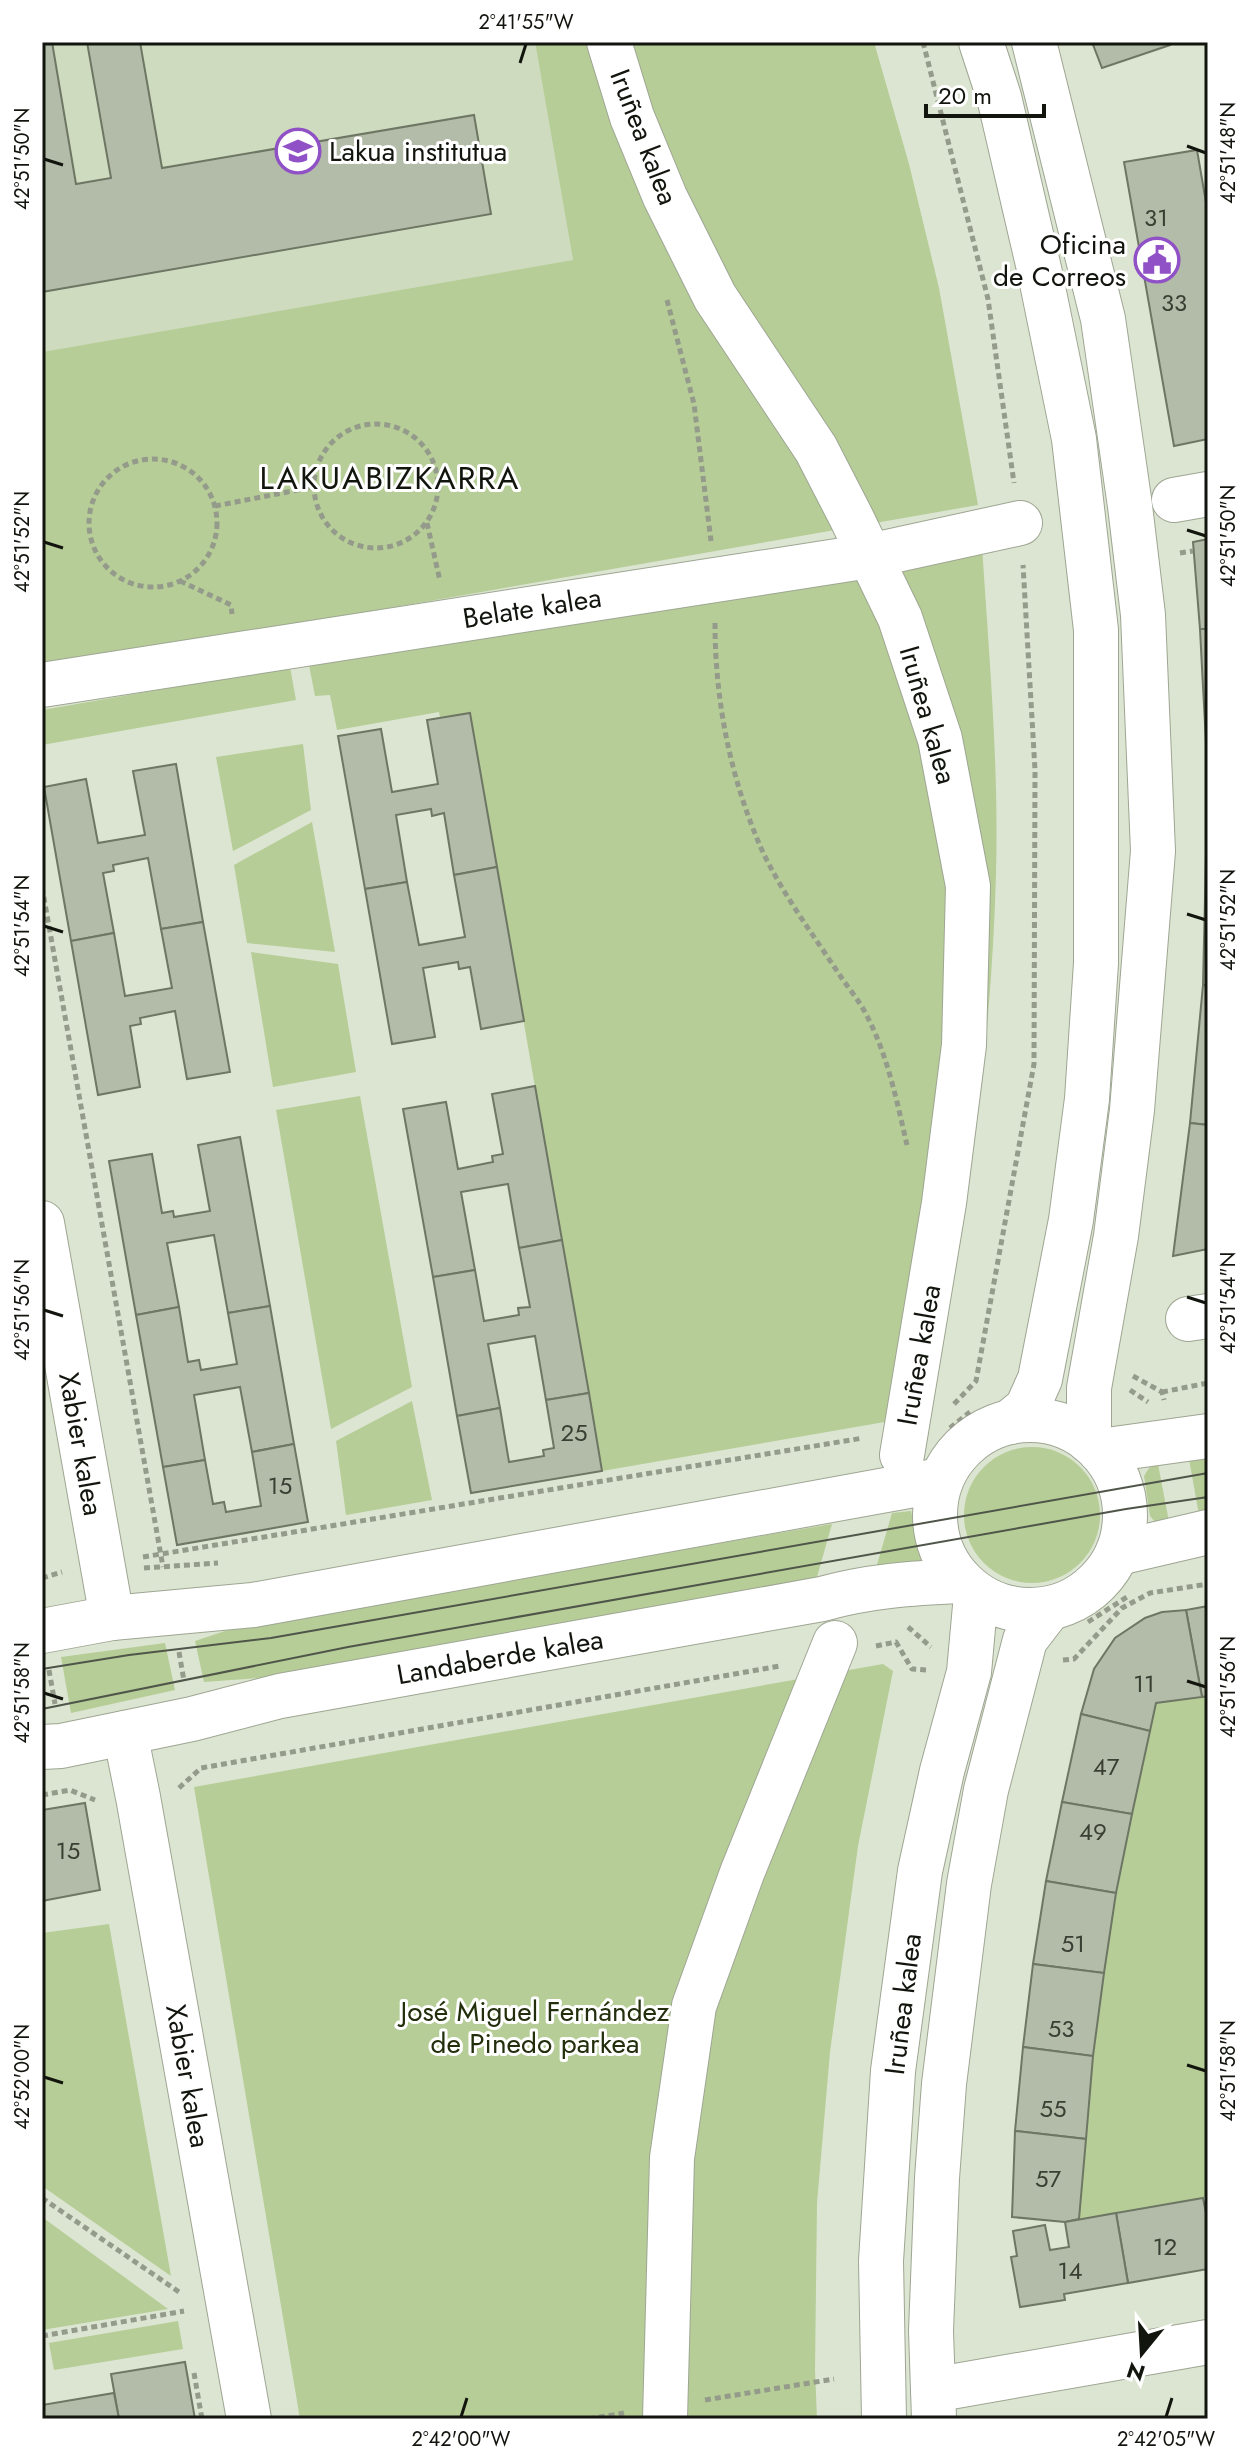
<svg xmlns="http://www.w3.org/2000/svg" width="1250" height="2461" font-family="Jost,sans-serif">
	<rect width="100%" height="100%" fill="#dce5d1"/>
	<polygon fill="#cfdbbf" points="42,42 535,42 573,260 42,352"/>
	<g fill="#b6cd97">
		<polygon points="535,42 874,42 909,164 939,288 978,505 42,669 42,352 573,260"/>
		<path d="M982,546C989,655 999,764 996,874C991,1056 965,1237 925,1415L602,1471L470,714L440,718L439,712L337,730L330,695L315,696L309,665Z"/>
		<polygon points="290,667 296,700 42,745 42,710"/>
		<polygon points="303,744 311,810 233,851 216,757"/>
		<polygon points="312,822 335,952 247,943 234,865"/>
		<polygon points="251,952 338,964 356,1072 273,1087"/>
		<polygon points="360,1096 412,1387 331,1429 276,1110"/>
		<polygon points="412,1401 432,1500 346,1515 336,1441"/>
		<circle cx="1032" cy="1515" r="68"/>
		<polygon points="1208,1456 1208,1514 1199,1515 1189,1459"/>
		<polygon points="1158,1464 1169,1522 1156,1523 1150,1516 1144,1476 1149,1468"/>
		<polygon points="911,1511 922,1557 917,1567 874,1575 892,1513"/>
		<polygon points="832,1524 815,1584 273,1677 204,1682 195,1641 252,1622"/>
		<polygon points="165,1643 175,1690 71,1713 61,1657"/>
		<polygon points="883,1664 893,1671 858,1846 830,2052 817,2203 815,2370 817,2419 300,2419 194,1787"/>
		<path d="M1208,1696V2197L1079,2219C1086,2137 1092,2054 1104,1971C1117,1881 1137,1792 1156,1703Z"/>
		<polygon points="109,1924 171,2276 42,2186 42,1933"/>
		<polygon points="42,2217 168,2309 42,2330"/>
		<polygon points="178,2321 183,2349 54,2370 49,2343"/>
	</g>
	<g fill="#b3bca8" stroke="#6e7664" stroke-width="2">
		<polygon points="42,42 52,42 76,184 111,178 87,42 140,42 162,168 474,115 491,214 42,292"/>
		<polygon points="1092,42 1169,42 1170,45 1102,68"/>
		<polygon points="1197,150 1208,214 1208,439 1174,446 1124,162"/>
		<polygon points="1208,539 1208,629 1200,629 1193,542"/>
		<polygon points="1200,629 1208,629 1207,760 1203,687"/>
		<polygon points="470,713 497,867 454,875 444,813 432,816 431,809 396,815 407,882 365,889 338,736 381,729 392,792 438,784 427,720"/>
		<polygon points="1207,760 1208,855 1206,855 1206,808"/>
		<polygon points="176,764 203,922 161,929 148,858 113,865 114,871 103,873 114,933 71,941 44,787 86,779 98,843 145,835 133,771"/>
		<polygon points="1206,855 1208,855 1208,986 1203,985"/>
		<polygon points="497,867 524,1021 481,1029 470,967 459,969 458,962 423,968 435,1037 392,1044 365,889 407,882 419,945 465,937 454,875"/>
		<polygon points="203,922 230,1072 187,1079 175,1011 140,1018 141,1024 130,1026 140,1087 98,1095 71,941 114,933 125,996 172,988 161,929"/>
		<polygon points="1203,985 1208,986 1208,1125 1190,1123"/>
		<polygon points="535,1086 562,1240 519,1248 508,1184 461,1192 475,1270 433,1277 403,1109 446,1102 458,1169 493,1162 492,1156 503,1154 492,1094"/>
		<polygon points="1190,1123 1208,1125 1208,1249 1173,1256"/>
		<polygon points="240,1137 270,1306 228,1313 214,1235 167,1243 179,1307 136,1315 109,1161 152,1154 162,1213 173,1211 174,1217 210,1211 198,1145"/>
		<polygon points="562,1240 589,1393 546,1400 535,1336 488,1344 500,1408 457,1416 433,1277 475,1270 484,1321 519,1315 518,1308 530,1307 519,1248"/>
		<polygon points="270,1306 294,1444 252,1452 240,1387 194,1395 205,1460 163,1467 136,1315 179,1307 188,1362 199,1360 201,1370 237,1364 228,1313"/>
		<polygon points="589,1393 602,1471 471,1493 457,1416 500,1408 509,1462 544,1456 543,1450 554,1448 546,1400"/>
		<polygon points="294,1444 308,1522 177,1545 163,1467 205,1460 213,1504 224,1502 226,1512 261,1506 252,1452"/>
		<polygon points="1208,1606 1208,1696 1202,1697 1186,1610"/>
		<polygon points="1186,1610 1202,1697 1156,1703 1150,1731 1081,1714 1094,1669 1115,1638 1145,1618 1162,1612"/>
		<polygon points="1081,1714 1150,1731 1132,1814 1062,1802"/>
		<polygon points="1062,1802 1132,1814 1116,1893 1046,1881"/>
		<polygon points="85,1803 100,1890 42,1901 42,1810"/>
		<polygon points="1046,1881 1116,1893 1104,1973 1033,1964"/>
		<polygon points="1033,1964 1104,1973 1093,2056 1023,2047"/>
		<polygon points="1023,2047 1093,2056 1086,2139 1015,2131"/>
		<polygon points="1015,2131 1086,2139 1079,2219 1065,2222 1012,2217"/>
		<polygon points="1203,2198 1208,2223 1208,2269 1128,2283 1116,2213"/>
		<polygon points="1116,2213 1128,2283 1064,2294 1065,2300 1020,2307 1011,2257 1017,2256 1013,2231 1045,2225 1050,2250 1069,2247 1065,2222"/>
		<polygon points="185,2362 195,2419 119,2419 111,2374"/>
		<polygon points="114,2393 119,2419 42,2419 42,2405"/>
	</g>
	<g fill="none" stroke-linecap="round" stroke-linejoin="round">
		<g stroke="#9ea693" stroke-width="46">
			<g id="minor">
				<polyline points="609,42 632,117 665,197 715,297 816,449 850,515 900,618 940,739 968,886 964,1045 944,1203 902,1455"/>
				<polyline points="981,42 999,97 1040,273 1074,439 1096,630 1096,963 1087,1099 1071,1220 1040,1379 1027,1408 1010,1422"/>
				<polyline points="1034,42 1103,319 1130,506 1143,615 1153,851 1132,1110 1116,1236 1089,1388 1089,1441"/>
				<polyline points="1174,500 1208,494"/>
				<polyline points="42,685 869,556 1020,523"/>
				<polyline points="42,1223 112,1618"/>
				<polyline points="1188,1319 1208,1316"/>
				<circle cx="1030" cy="1515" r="95"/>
				<polyline points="1100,1451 1208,1436"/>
				<polyline points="1118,1553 1208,1532"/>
				<polyline points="42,1631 112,1618 253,1605 941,1480"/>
				<polyline points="125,1733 138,1797 249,2419"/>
				<path d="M42,1747L61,1746L192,1719L280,1696L822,1599C868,1586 913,1583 960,1581"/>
				<polyline points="933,2390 1208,2342"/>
				<polyline points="665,2419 672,2158 694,2006 742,1873 835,1643"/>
				<polyline points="884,2419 881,2261 893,2071 920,1871 942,1771 969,1672 976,1595"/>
				<polyline points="934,2419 931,2331 937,2178 944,2084 969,1884 986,1790 1025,1640 1048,1610"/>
			</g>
		</g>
		<g stroke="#949b8b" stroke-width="5" stroke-dasharray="6 4" stroke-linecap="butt">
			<polyline points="923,42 988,299 1014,483"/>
			<polyline points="667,300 694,404 711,541"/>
			<circle cx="376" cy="486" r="62"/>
			<circle cx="153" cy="523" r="64"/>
			<polyline points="215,506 313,487"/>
			<polyline points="427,523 440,581"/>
			<polyline points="1180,553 1193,551"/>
			<polyline points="180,581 231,605 232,614"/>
			<path d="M715,623C715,700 730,777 761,848C781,892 814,936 841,977C850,990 861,1003 868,1018C888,1057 897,1102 907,1145"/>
			<polyline points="42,887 163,1567"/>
			<polyline points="1133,1376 1162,1392 1164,1400"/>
			<polyline points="1130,1390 1148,1402"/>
			<polyline points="1162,1392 1208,1383"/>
			<polyline points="954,1404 976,1381 1034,1064 1035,770 1023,565"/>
			<polyline points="950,1428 970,1412"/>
			<polyline points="143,1557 863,1438"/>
			<polyline points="144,1568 218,1563"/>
			<polyline points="42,1578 62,1572"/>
			<polyline points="1088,1622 1130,1595"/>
			<polyline points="908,1627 931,1647"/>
			<polyline points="876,1646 896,1642 912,1669 926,1670"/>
			<polyline points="179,1652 184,1681"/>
			<polyline points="1063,1660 1074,1659 1122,1608 1150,1593 1208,1584"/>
			<polyline points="49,1670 55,1704"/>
			<polyline points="179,1788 201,1768 780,1666"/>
			<polyline points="42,1795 70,1790 95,1800"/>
			<polyline points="42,2198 182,2294"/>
			<polyline points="42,2336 184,2311"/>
			<polyline points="194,2373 202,2419"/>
			<polyline points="705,2400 834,2379"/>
			<polyline points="589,2419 624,2413"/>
		</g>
		<use href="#minor" stroke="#fff" stroke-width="44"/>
		<g stroke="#50554a" stroke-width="2">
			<polyline points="42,1669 129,1655 271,1638 1208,1473"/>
			<polyline points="42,1709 348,1647 1126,1509 1208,1497"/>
		</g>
	</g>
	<path fill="none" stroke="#12150e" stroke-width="3" d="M520,63L526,44M1187,146L1206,153M44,159L63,165M1187,530L1206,536M44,542L63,548M1187,914L1206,920M44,926L63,932M1187,1297L1206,1303M44,1310L63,1316M1187,1681L1206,1687M44,1693L63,1699M1187,2065L1206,2071M44,2077L63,2083M461,2417L467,2398M1166,2417L1172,2398"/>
	<defs>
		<g id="school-ring" transform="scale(2.3)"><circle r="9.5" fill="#fff" stroke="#9151c6" stroke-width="1.5"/><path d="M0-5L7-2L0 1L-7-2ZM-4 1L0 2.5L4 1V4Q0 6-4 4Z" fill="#9151c6"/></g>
		<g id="civic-ring" transform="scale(2.3)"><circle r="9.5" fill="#fff" stroke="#9151c6" stroke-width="1.5"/><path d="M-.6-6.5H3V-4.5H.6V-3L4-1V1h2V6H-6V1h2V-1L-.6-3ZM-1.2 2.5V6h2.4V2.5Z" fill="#9151c6"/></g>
	</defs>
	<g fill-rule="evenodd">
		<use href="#school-ring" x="298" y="151"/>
		<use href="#civic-ring" x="1157" y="260"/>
	</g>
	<g text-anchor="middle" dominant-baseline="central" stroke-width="6" stroke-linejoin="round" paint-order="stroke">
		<g font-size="24" fill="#3a3f34">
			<text x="1156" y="217">31</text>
			<text x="1174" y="302">33</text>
			<text x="574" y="1432">25</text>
			<text x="280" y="1485">15</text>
			<text x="1144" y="1683">11</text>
			<text x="1106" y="1766">47</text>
			<text x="1093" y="1831">49</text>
			<text x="68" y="1850">15</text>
			<text x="1073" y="1943">51</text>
			<text x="1061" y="2028">53</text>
			<text x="1053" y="2108">55</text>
			<text x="1048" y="2178">57</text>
			<text x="1165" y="2246">12</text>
			<text x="1070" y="2270">14</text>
		</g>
		<g font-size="28" fill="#12150e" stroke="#fff">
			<text transform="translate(644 137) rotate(69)">Iruñea kalea</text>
			<text transform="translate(532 608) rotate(-9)">Belate kalea</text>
			<text transform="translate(928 715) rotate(74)">Iruñea kalea</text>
			<text transform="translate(919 1355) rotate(-80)">Iruñea kalea</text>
			<text transform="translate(81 1444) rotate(80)">Xabier kalea</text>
			<text transform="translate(500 1657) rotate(-10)">Landaberde kalea</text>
			<text transform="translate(903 2004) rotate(-83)">Iruñea kalea</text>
			<text transform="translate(188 2076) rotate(80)">Xabier kalea</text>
		</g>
		<g font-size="28" fill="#12150e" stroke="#fff" text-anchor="start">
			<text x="329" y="151">Lakua institutua</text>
			<text x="1126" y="244" text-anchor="end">Oficina<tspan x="1126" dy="32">de Correos</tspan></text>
		</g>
		<g font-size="28" fill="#232f0c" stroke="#fff">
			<text x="535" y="2011">José Miguel Fernández<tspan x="535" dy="32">de Pinedo parkea</tspan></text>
		</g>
		<g font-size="32" letter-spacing="2" fill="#12150e" stroke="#fff">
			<text x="390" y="478">LAKUABIZKARRA</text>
		</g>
	</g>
	<rect width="1250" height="2461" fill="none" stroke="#ffffff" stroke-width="88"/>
	<g transform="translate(1142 2353) rotate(198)" stroke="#ffffff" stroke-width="6" paint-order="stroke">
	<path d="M0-6L14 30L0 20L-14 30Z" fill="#12150e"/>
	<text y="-12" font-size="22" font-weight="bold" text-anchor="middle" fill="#12150e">N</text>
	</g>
	<path d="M926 104v12h118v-12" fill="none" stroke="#12150e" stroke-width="4"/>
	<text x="938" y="104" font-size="24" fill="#12150e" stroke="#ffffff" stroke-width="6" paint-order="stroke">20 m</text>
	<rect x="44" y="44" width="1162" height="2373" fill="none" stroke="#12150e" stroke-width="3"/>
	<g font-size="20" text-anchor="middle" fill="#12150e">
		<text x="526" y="29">2°41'55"W</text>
		<text transform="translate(1228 153) rotate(-90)" y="7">42°51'48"N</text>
		<text transform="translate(22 159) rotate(-90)" y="7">42°51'50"N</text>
		<text transform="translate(1228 536) rotate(-90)" y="7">42°51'50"N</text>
		<text transform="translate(22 542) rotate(-90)" y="7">42°51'52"N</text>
		<text transform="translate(1228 920) rotate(-90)" y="7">42°51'52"N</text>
		<text transform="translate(22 926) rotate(-90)" y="7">42°51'54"N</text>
		<text transform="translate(1228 1303) rotate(-90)" y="7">42°51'54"N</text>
		<text transform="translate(22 1310) rotate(-90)" y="7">42°51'56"N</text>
		<text transform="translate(1228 1687) rotate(-90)" y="7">42°51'56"N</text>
		<text transform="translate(22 1693) rotate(-90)" y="7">42°51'58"N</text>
		<text transform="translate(1228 2071) rotate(-90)" y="7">42°51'58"N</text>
		<text transform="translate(22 2077) rotate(-90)" y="7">42°52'00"N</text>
		<text x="461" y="2446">2°42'00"W</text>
		<text x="1166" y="2446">2°42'05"W</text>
	</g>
</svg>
